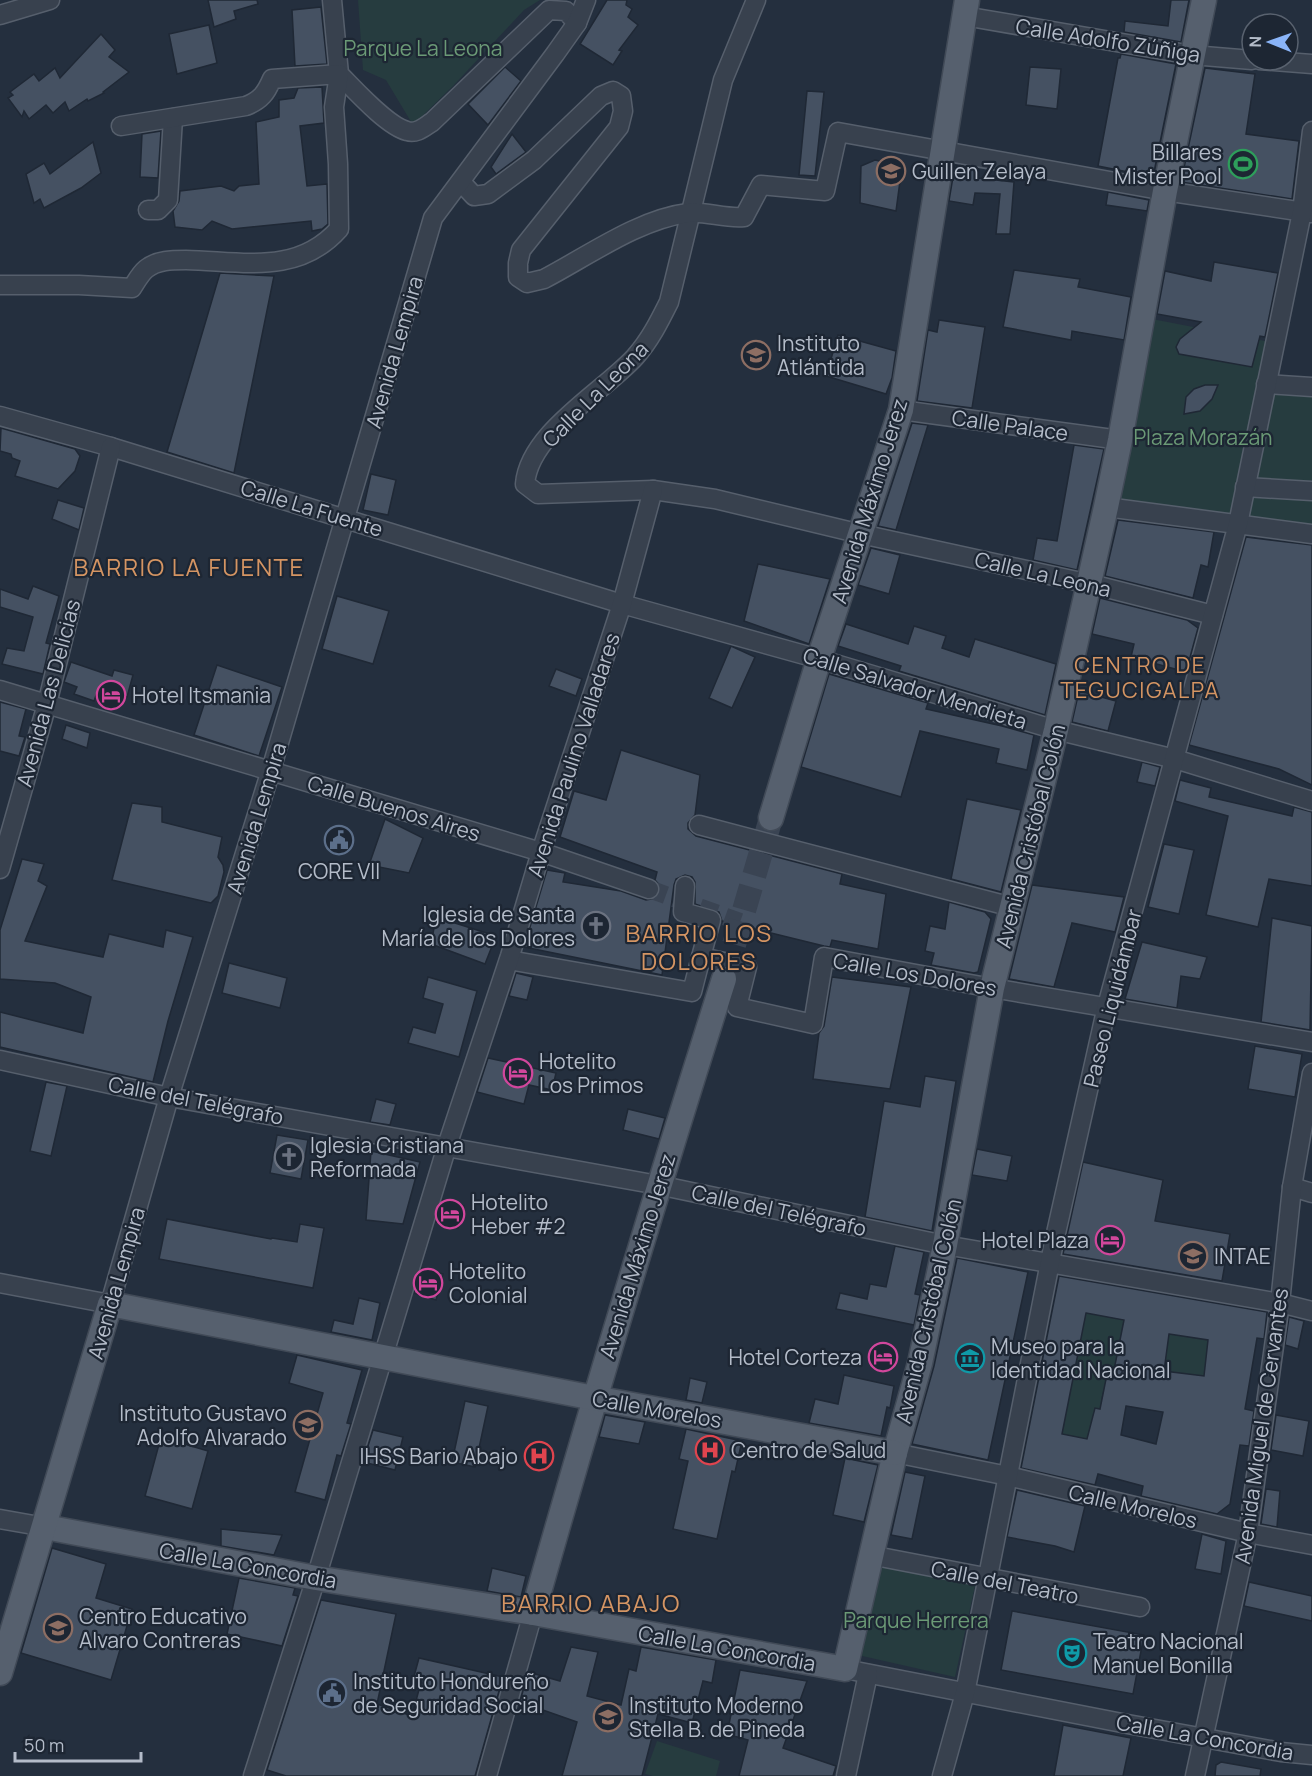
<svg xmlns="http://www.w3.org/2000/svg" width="1312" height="1776" font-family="Manrope,sans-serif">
	<rect width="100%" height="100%" fill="#242f3e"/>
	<g fill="#263c3f">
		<polygon points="358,0 540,0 524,10 453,86 413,125 386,80 363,70"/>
		<polygon points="1147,318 1270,342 1262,389 1312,392 1312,527 1112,502"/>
		<polygon points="1086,1313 1124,1320 1112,1380 1106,1379 1101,1400 1126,1406 1125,1415 1095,1408 1087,1439 1062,1434"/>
		<polygon points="1169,1334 1208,1340 1204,1376 1164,1371"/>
		<polygon points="878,1564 975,1586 955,1677 858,1655"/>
		<polygon points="657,1741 720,1761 716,1776 653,1776 645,1774"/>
	</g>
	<g fill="#455162" stroke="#1f2835" stroke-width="1.5" fill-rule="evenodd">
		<polygon points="208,0 257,0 258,4 234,11 236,19 214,27"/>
		<polygon points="607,0 627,0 626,5 632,9 628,17 638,25 619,50 622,51 613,65 580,44"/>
		<polygon points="1171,0 1189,0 1181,42 1124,32 1125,21 1168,26"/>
		<polygon points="321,7 327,64 295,66 292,10"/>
		<polygon points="209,25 217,63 177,74 169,34"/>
		<polygon points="101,34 115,50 109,57 129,72 103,92 104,93 88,101 87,99 69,111 65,102 53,113 46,105 29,119 24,111 22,117 8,98 13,95 10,92 34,74 39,81 55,68 60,78"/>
		<polygon points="1121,54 1176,64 1153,177 1098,166 1118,58 1120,58"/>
		<polygon points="505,67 521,81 488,125 468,104"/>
		<polygon points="1030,67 1061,69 1057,109 1026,105"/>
		<polygon points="1205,68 1255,74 1246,134 1299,141 1292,199 1181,182"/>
		<polygon points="322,87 324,123 300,126 307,186 327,184 328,224 322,229 312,231 311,221 232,229 212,221 202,230 175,227 173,211 179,201 180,191 221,186 234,191 239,186 259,184 256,122 279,117 279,100 294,98 298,88"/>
		<polygon points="807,91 824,92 815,176 799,175"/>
		<polygon points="161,131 158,178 140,177 142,134"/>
		<polygon points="512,134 526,152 496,174 491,167"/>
		<polygon points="93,142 101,173 81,188 44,208 40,199 34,203 26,174 44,163 50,174"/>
		<polygon points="875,160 902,166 896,211 860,203 861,166"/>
		<polygon points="955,165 979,169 978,178 1014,182 1010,234 996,234 1000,194 975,193 973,205 949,201"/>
		<polygon points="1108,192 1149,200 1147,211 1106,205"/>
		<polygon points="1214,262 1278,273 1265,337 1260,336 1252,367 1179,354 1176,347 1180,339 1201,322 1157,314 1165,271 1211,281"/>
		<polygon points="1014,270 1080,279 1078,287 1131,297 1124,340 1072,331 1071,340 1003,327"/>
		<polygon points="220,273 274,276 234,473 167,452"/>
		<polygon points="939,320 985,327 972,408 917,401 928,330 937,332"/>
		<polygon points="838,335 896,351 892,378 886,394 826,376"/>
		<polygon points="1205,385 1218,385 1212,399 1200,411 1184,414 1186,397 1194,389"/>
		<polygon points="912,423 928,425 896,530 878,526"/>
		<polygon points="1,428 75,449 80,456 75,471 58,489 15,476 20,461 12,458 11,454 0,451"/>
		<polygon points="1074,445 1104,449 1077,570 1033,560 1037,538 1057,541"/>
		<polygon points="371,474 396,480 388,515 363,510"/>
		<polygon points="58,500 84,508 79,530 52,519"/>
		<polygon points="1118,520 1214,532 1208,567 1201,565 1193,598 1105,576"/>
		<polygon points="1246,537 1312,545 1312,785 1279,769 1189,745"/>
		<polygon points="871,548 900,555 889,594 858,585"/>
		<polygon points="758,564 830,579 809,644 744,621"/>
		<polygon points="33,586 59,596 46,643 50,644 43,674 2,664 7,648 24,651 33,617 0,607 0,589 28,599"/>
		<polygon points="337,596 389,611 373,664 322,649"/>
		<polygon points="1100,598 1187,620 1198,628 1186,672 1131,657 1134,644 1092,634"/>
		<polygon points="846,624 908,644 914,626 946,636 942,648 969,657 975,639 1056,664 1045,715 899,671 901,666 838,646"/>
		<polygon points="731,646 755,657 732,708 709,698"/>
		<polygon points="71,662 112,676 114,670 133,675 127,697 98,690 94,701 74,694 77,687 64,682"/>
		<polygon points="217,665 282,687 259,756 194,735"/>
		<polygon points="556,669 582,679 576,696 549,686"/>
		<polygon points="829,674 928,703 926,709 1002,726 1034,735 1027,770 996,763 999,749 920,731 901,797 801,767"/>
		<polygon points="1079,691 1116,701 1108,731 1072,722"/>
		<polygon points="0,702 26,709 19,736 25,737 19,756 0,751"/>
		<polygon points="66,725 90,733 87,748 62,739"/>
		<polygon points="621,750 700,775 695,815 688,823 688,829 696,836 842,874 840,884 886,894 878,949 832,940 830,947 824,946 722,921 719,912 695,904 695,882 692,877 685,875 676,879 674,885 662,975 524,947 547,870 565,873 563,882 621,891 646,900 656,898 659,893 660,886 655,880 657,872 560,837 574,791 606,800"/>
		<polygon points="1142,762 1160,767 1155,786 1137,782"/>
		<polygon points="1180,780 1211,788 1209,797 1292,816 1294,807 1312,812 1312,886 1269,879 1258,927 1206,915 1228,816 1175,801"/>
		<polygon points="967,799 1021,810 1001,892 951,879"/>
		<polygon points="132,803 162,807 162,822 222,837 218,857 223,865 224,872 218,896 211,903 112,880"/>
		<polygon points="385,819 423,838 409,873 369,865"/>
		<polygon points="1164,844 1194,850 1179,914 1148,907"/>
		<polygon points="22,859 44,864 38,881 47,886 25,941 103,957 109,934 163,947 166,930 193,937 168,1021 153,1082 0,1047 0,1012 83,1033 91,997 55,983 0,979 0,930"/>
		<polygon points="1032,885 1124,897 1115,932 1072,923 1054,987 1009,979"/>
		<polygon points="949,902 985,912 991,919 978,972 974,973 931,965 934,953 925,951 930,926 945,929"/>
		<polygon points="436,917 496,936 485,964 431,944"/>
		<polygon points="1272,918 1312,926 1310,1030 1261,1022"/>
		<polygon points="1142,942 1207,957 1200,979 1181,976 1177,1008 1125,999"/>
		<polygon points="229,963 287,978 280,1008 222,993"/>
		<polygon points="516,973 533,977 527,1000 509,996"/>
		<polygon points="428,977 477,991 459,1057 408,1043 413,1027 435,1033 443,1004 423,998"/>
		<polygon points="832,977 911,987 890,1089 813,1079 819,1033 824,1026"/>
		<polygon points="1255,1046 1302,1054 1295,1097 1248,1089"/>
		<polygon points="488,1058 556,1073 552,1090 529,1085 524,1104 477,1092"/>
		<polygon points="925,1076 956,1081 932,1231 865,1217 884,1101 920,1107"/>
		<polygon points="46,1082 67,1086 51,1156 30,1151"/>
		<polygon points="376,1099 396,1104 390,1125 370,1122"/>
		<polygon points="628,1109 665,1118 659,1139 623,1130"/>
		<polygon points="277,1135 308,1140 301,1179 270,1173"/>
		<polygon points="977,1149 1012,1156 1007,1181 972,1175"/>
		<polygon points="371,1151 420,1162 403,1224 366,1220"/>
		<polygon points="1083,1162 1163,1180 1155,1221 1230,1234 1222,1281 1063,1254"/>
		<polygon points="442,1200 464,1206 458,1228 436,1222"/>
		<polygon points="167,1219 271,1239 272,1238 297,1242 300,1224 324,1228 313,1288 159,1259"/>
		<polygon points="895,1246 924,1252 915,1294 920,1295 914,1325 836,1309 840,1293 867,1299 870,1284 886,1287"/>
		<polygon points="957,1258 1028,1272 988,1460 912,1444 934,1366"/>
		<polygon points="422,1268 443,1274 436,1300 414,1293"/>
		<path d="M1059,1276L1267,1312L1264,1339L1257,1338L1245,1409L1254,1411L1249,1446L1240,1445L1230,1504L1217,1514L1141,1496L1143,1486L1098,1474L1095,1485L1021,1468ZM1086,1313L1124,1320L1112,1380L1106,1379L1100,1409L1095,1408L1087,1439L1062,1434ZM1169,1334L1208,1340L1204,1376L1164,1371ZM1126,1406L1163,1412L1156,1444L1121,1435Z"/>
		<polygon points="359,1298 380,1303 372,1340 331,1332 334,1320 353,1324"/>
		<polygon points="1289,1317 1304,1321 1298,1349 1285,1345"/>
		<polygon points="297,1355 362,1370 347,1423 351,1424 341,1456 337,1455 325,1500 295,1492 323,1393 289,1383"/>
		<polygon points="844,1375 894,1386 890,1408 887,1407 881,1436 809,1423 815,1399 838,1404"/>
		<polygon points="690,1378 707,1382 702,1403 686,1400"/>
		<polygon points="465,1401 488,1406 475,1467 452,1462"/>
		<polygon points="605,1415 645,1422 639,1444 599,1437"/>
		<polygon points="1276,1415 1309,1421 1303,1456 1271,1450"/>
		<polygon points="686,1429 742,1441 735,1472 732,1471 717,1539 673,1529 688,1461 679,1459"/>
		<polygon points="373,1430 403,1437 395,1470 363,1462"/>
		<polygon points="161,1437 208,1451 192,1509 145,1496"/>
		<polygon points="845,1458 878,1465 864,1522 833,1515"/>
		<polygon points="905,1472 925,1476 912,1539 891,1535"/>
		<polygon points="1266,1489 1280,1491 1277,1527 1261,1524"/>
		<polygon points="1017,1490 1085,1506 1074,1552 1055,1546 1007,1537"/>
		<polygon points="221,1529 282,1535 274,1555 221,1546"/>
		<polygon points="1202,1534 1226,1541 1221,1574 1195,1569"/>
		<polygon points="52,1548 106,1564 96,1598 132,1609 111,1680 21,1653"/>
		<polygon points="492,1568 526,1576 521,1597 487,1591"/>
		<polygon points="239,1578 295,1588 293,1595 298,1596 282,1646 227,1634"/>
		<polygon points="1249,1582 1312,1596 1312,1621 1244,1606"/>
		<polygon points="321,1600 396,1614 377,1704 412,1716 421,1682 413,1680 419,1658 503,1677 475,1776 286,1776 267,1770"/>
		<polygon points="1012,1611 1144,1635 1133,1694 1001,1670"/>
		<polygon points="571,1647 598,1652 587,1696 621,1705 629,1669 636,1671 641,1647 716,1660 712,1683 703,1681 692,1723 658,1714 642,1776 562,1776 577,1722 520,1702 528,1672 560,1681"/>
		<polygon points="740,1670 807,1681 783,1748 836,1766 833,1776 739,1776 748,1740 727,1734"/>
		<polygon points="1063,1725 1131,1738 1123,1776 1054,1776"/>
		<polygon points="1221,1762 1261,1769 1260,1776 1215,1776 1216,1765"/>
	</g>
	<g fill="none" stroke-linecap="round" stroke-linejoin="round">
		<polyline stroke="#3a4453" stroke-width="18" stroke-dasharray="18 9" stroke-linecap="butt" points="649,889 740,922"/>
		<polyline stroke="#3a4453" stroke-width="24" stroke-dasharray="24 12" stroke-linecap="butt" points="724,979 771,818"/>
		<g stroke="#565f6c" stroke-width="21">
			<g id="minor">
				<path d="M332,0L339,74C354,89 387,126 407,131C417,134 424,127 432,122L549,10L566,11L577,23"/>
				<path d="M756,0L723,80L669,302C659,322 650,340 635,357C603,392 529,433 525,484L538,494L653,490L715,499L861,534L1095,585L1213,615"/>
				<polyline points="0,15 50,0"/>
				<polyline points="964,16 1192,55 1252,60"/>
				<polyline points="1259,60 1312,64"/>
				<path d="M461,182L474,196L488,194L534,160L601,96L613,91L621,96L623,111L619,127L521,250L518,263V277L527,283L544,279C588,256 639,219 688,213C706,211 725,219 744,217L761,185L825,191L838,132L1165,191L1311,213"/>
				<polyline points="148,210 158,210 168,200 173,118"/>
				<path d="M0,285H79L132,288C136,282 140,274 146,269C157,260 172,260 186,260C241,261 297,276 339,229L338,164L334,107L339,74L272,79C266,93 261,100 246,106L121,126"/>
				<polyline points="1266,384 1312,387"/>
				<polyline points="901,410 1120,440"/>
				<polyline points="0,416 111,447 622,604 819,659 1056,730 1175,759 1312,801"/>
				<polyline points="1245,487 1312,491"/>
				<polyline points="1106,507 1312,534"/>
				<polyline points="0,690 541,852 649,889"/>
				<polyline points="699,825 1012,907"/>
				<polyline points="0,869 47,704 111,447"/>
				<polyline points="685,886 683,912 711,920 701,957"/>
				<polyline points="509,960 692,992 701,957 747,967 737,1007 813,1024 824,957 992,988 1312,1042"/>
				<polyline points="0,1060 169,1097 658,1185 945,1245 1280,1303 1312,1311"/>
				<polyline points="1292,1187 1312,1193"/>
				<polyline points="0,1283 110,1304 169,1097 271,770 433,218 555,54 577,23 586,0"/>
				<polyline points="895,1453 1008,1476 1248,1533 1312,1545"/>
				<polyline points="0,1519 45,1527"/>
				<polyline points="870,1555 1140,1607"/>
				<polyline points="845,1669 1122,1723 1281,1752 1312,1755"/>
				<polyline points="253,1776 316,1578 447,1146 510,956 541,852 622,604 653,490"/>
				<polyline points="487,1776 533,1613"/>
				<polyline points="846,1776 868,1674"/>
				<polyline points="942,1776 965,1693 1054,1242 1107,1006 1238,524 1302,212 1312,131"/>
				<polyline points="1195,1776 1248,1533 1280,1303 1292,1187 1312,1073"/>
			</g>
		</g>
		<g stroke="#414a57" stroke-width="27">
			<g id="major">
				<polyline points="771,818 819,659 901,410 967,0"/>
				<polyline points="45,1527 316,1578 533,1613 845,1669 895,1453 920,1363 945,1245 992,988 1056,730 1106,507 1120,440 1165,191 1204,0"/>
				<path d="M533,1613C593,1401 657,1190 724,979"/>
				<polyline points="0,1673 110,1304 594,1398 895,1453"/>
			</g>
		</g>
		<use href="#minor" stroke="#38414e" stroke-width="18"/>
		<use href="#major" stroke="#56606e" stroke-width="24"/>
	</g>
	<defs>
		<g id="stadium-ring" transform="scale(1.5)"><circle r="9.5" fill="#1d2633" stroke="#2e9e5b" stroke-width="1.5"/><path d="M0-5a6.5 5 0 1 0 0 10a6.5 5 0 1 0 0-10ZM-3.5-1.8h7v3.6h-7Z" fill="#2e9e5b"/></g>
		<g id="school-ring" transform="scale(1.5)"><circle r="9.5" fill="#1d2633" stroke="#8d6e63" stroke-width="1.5"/><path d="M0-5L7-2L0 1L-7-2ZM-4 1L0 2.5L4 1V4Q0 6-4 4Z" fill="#8d6e63"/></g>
		<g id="hotel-ring" transform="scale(1.5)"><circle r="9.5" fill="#1d2633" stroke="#d1479c" stroke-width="1.5"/><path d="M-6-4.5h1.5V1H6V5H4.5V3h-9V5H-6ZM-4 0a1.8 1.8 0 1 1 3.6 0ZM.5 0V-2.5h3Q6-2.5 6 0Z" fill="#d1479c"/></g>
		<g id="civic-ring" transform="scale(1.5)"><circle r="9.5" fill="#1d2633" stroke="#5c6f8a" stroke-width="1.5"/><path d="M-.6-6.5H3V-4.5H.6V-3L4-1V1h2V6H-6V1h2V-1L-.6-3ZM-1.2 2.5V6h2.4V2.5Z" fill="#5c6f8a"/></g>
		<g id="church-ring" transform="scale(1.5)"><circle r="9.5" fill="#1d2633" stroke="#6b7280" stroke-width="1.5"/><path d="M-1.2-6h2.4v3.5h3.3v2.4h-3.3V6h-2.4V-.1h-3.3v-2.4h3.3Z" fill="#6b7280"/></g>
		<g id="museum-ring" transform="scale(1.5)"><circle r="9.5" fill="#1d2633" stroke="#0f9aa8" stroke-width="1.5"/><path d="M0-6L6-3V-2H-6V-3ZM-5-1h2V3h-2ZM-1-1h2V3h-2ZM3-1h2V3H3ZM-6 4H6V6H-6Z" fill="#0f9aa8"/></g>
		<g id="hospital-ring" transform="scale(1.5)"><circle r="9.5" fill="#1d2633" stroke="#e0444e" stroke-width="1.5"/><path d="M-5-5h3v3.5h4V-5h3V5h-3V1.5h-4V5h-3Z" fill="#e0444e"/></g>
		<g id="theatre-ring" transform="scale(1.5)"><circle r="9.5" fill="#1d2633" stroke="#0f9aa8" stroke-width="1.5"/><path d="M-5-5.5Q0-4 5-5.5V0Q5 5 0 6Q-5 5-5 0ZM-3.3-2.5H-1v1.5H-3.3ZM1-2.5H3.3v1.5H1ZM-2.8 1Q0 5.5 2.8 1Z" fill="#0f9aa8"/></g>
	</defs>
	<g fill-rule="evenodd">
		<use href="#stadium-ring" x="1243" y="164"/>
		<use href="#school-ring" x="891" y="171"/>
		<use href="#school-ring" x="756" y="355"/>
		<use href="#hotel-ring" x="111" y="695"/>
		<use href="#civic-ring" x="339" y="840"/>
		<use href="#church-ring" x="596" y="926"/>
		<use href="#hotel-ring" x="518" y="1073"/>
		<use href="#church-ring" x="289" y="1157"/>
		<use href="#hotel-ring" x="450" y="1214"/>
		<use href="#hotel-ring" x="1110" y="1240"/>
		<use href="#school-ring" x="1193" y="1256"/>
		<use href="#hotel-ring" x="428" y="1283"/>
		<use href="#hotel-ring" x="883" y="1357"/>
		<use href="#museum-ring" x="970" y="1358"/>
		<use href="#school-ring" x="308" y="1425"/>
		<use href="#hospital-ring" x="710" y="1450"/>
		<use href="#hospital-ring" x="539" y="1456"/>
		<use href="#school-ring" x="58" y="1628"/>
		<use href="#theatre-ring" x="1072" y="1653"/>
		<use href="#civic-ring" x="332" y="1693"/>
		<use href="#school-ring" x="608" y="1717"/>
	</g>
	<g text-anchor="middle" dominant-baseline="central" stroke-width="4.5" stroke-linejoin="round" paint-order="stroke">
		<g font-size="21" fill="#b4bcc9" stroke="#1d2633">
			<text transform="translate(1108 40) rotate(9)">Calle Adolfo Zúñiga</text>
			<text transform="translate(394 352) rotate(-74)">Avenida Lempira</text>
			<text transform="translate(595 394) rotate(-45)">Calle La Leona</text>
			<text transform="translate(1010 425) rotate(8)">Calle Palace</text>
			<text transform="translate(869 501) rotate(-73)">Avenida Máximo Jerez</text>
			<text transform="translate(312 508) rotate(17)">Calle La Fuente</text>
			<text transform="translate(1043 574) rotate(13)">Calle La Leona</text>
			<text transform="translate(915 688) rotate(17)">Calle Salvador Mendieta</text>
			<text transform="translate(48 693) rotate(-75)">Avenida Las Delicias</text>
			<text transform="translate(573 755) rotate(-72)">Avenida Paulino Valladares</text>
			<text transform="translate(394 808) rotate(17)">Calle Buenos Aires</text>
			<text transform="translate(256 818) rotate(-73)">Avenida Lempira</text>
			<text transform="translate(1030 836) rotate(-76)">Avenida Cristóbal Colón</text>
			<text transform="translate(915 974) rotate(10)">Calle Los Dolores</text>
			<text transform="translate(1112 998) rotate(-76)">Paseo Liquidámbar</text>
			<text transform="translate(196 1100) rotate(11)">Calle del Telégrafo</text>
			<text transform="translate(779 1210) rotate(12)">Calle del Telégrafo</text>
			<text transform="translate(637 1256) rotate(-73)">Avenida Máximo Jerez</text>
			<text transform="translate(116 1283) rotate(-74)">Avenida Lempira</text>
			<text transform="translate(928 1311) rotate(-77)">Avenida Cristóbal Colón</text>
			<text transform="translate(657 1409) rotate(10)">Calle Morelos</text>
			<text transform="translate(1261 1426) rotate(-82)">Avenida Miguel de Cervantes</text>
			<text transform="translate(1133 1506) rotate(13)">Calle Morelos</text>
			<text transform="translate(248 1565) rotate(10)">Calle La Concordia</text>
			<text transform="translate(1005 1582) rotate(11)">Calle del Teatro</text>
			<text transform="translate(727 1648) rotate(10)">Calle La Concordia</text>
			<text transform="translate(1205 1737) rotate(10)">Calle La Concordia</text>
		</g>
		<g font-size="21" fill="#6b9a76" stroke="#1d2633">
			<text x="423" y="48">Parque La Leona</text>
			<text x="1203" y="437">Plaza Morazán</text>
			<text x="916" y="1620">Parque Herrera</text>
		</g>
		<g font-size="21" fill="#b4bcc9" stroke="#1d2633" text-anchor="start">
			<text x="1222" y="152" text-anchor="end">Billares<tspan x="1222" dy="24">Mister Pool</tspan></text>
			<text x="912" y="171">Guillen Zelaya</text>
			<text x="777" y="343">Instituto<tspan x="777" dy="24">Atlántida</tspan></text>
			<text x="132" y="695">Hotel Itsmania</text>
			<text x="339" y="871" text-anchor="middle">CORE VII</text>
			<text x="575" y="914" text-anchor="end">Iglesia de Santa<tspan x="575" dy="24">María de los Dolores</tspan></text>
			<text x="539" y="1061">Hotelito<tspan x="539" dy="24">Los Primos</tspan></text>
			<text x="310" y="1145">Iglesia Cristiana<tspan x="310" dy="24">Reformada</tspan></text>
			<text x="471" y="1202">Hotelito<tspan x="471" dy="24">Heber #2</tspan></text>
			<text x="1089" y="1240" text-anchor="end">Hotel Plaza</text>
			<text x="1214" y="1256">INTAE</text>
			<text x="449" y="1271">Hotelito<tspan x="449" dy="24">Colonial</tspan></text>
			<text x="991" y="1346">Museo para la<tspan x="991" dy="24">Identidad Nacional</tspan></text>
			<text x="862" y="1357" text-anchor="end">Hotel Corteza</text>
			<text x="287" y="1413" text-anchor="end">Instituto Gustavo<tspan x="287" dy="24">Adolfo Alvarado</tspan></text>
			<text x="731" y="1450">Centro de Salud</text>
			<text x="518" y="1456" text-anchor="end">IHSS Bario Abajo</text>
			<text x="79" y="1616">Centro Educativo<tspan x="79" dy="24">Alvaro Contreras</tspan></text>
			<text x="1093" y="1641">Teatro Nacional<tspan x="1093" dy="24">Manuel Bonilla</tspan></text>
			<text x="353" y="1681">Instituto Hondureño<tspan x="353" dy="24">de Seguridad Social</tspan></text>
			<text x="629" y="1705">Instituto Moderno<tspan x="629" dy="24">Stella B. de Pineda</tspan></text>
		</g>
		<g font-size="22" letter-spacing="1.5" fill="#d59563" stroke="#1d2633">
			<text x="1140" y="665">CENTRO DE<tspan x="1140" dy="25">TEGUCIGALPA</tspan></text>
		</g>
		<g font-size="24" letter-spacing="1.5" fill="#d59563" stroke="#1d2633">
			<text x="189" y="566">BARRIO LA FUENTE</text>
			<text x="699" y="932">BARRIO LOS<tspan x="699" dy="28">DOLORES</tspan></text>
			<text x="591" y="1602">BARRIO ABAJO</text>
		</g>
	</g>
	<g transform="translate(1270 42) rotate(271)"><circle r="28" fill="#1d2633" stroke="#59626f" stroke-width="1.5"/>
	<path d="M0-4.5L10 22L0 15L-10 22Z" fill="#8ab4f8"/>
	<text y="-9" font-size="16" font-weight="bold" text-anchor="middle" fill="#b4bcc9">N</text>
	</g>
	<path d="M15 1752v9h126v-9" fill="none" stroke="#b4bcc9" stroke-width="3"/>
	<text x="24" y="1752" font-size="18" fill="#b4bcc9" stroke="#1d2633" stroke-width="4.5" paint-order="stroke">50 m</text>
</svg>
